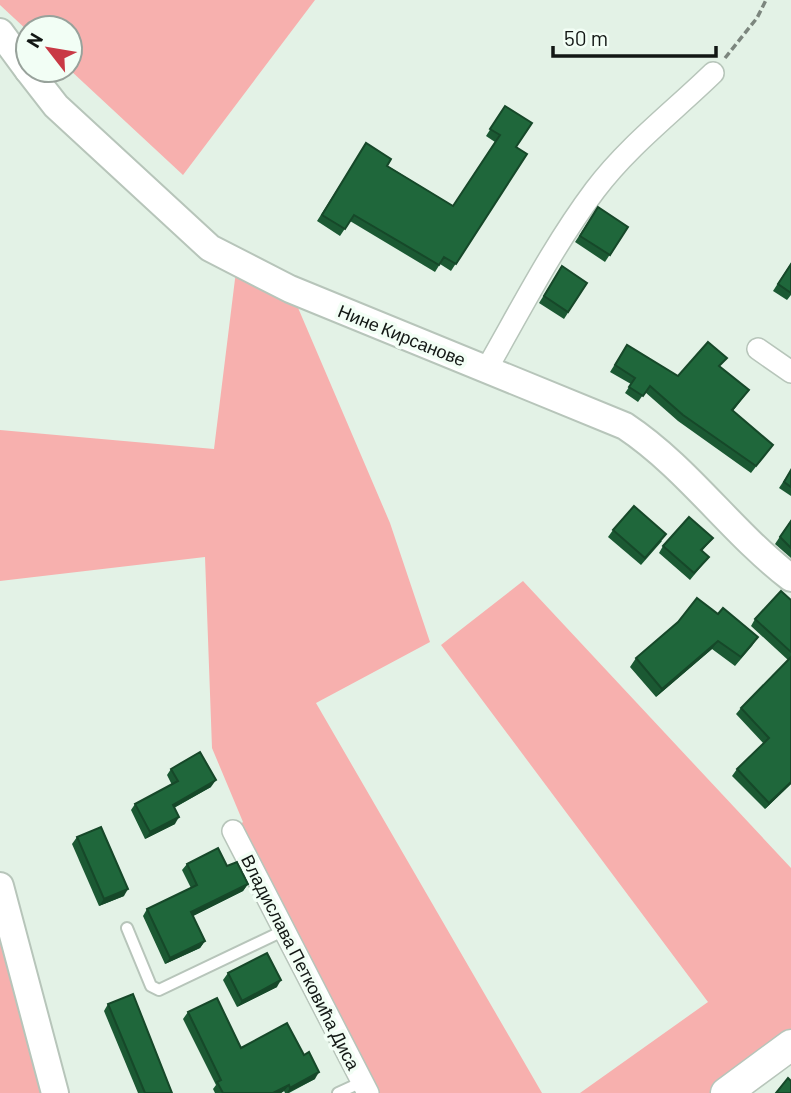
<svg xmlns="http://www.w3.org/2000/svg" width="791" height="1093" font-family="Barlow,sans-serif">
	<rect width="100%" height="100%" fill="#e3f2e6"/>
	<g fill="#f7b0ae">
		<polygon points="0,0 315,0 183,175 70,70 70,28 28,28 28,31 0,5"/>
		<polygon points="236,271 290,289 390,523 430,642 316,703 542,1093 368,1093 233,831 243,822 212,748 205,557 0,581 0,430 214,449"/>
		<polygon points="523,581 791,868 791,1044 726,1093 580,1093 708,1002 441,645"/>
		<polygon points="0,890 57,1093 0,1093"/>
	</g>
	<g fill="none" stroke-linecap="round" stroke-linejoin="round">
		<g stroke="#b7c5ba" stroke-width="14">
			<g id="service">
				<polyline points="127,928 151,986 159,990 285,930"/>
				<polyline points="338,1093 362,1082"/>
			</g>
		</g>
		<g stroke="#b7c5ba" stroke-width="24">
			<g id="minor">
				<polyline points="758,349 791,372"/>
				<path d="M486,370C521,309 553,246 595,190C628,146 674,111 713,73"/>
				<polyline points="233,831 368,1093"/>
			</g>
		</g>
		<g stroke="#b7c5ba" stroke-width="30">
			<g id="tertiary">
				<polyline points="0,32 28,70"/>
				<path d="M28,70L56,106L210,248L290,289L625,426C688,468 731,532 791,578"/>
				<polyline points="0,886 55,1093"/>
			</g>
		</g>
		<g stroke="#b7c5ba" stroke-width="33">
			<polyline id="secondary" points="726,1093 791,1045"/>
		</g>
		<polyline stroke="#7c867e" stroke-width="3.5" stroke-dasharray="7 3.5" stroke-linecap="butt" points="725,58 757,18 766,0"/>
		<use href="#service" stroke="#fff" stroke-width="10"/>
		<use href="#minor" stroke="#fff" stroke-width="21"/>
		<use href="#tertiary" stroke="#fff" stroke-width="26"/>
		<use href="#secondary" stroke="#fff" stroke-width="30"/>
	</g>
	<g fill="#1b5933">
		<polygon points="505,106 516,147 527,154 451,271 440,264 435,272 350,221 340,236 317,221 362,150 453,206 495,142 486,136"/>
		<polygon points="598,207 628,227 605,262 575,242"/>
		<polygon points="791,263 791,295 787,300 773,291"/>
		<polygon points="562,266 587,283 564,319 539,303"/>
		<polygon points="627,345 678,376 720,367 749,390 733,411 768,451 751,473 678,421 645,392 638,402 625,393 631,384 610,372"/>
		<polygon points="791,470 791,496 779,488"/>
		<polygon points="791,520 791,558 775,544"/>
		<polygon points="613,530 662,541 641,565 608,537"/>
		<polygon points="713,538 702,551 709,557 690,580 659,553 663,546"/>
		<polygon points="791,600 791,784 765,809 732,776 737,769 764,744 736,714 741,708 788,660 751,626 755,619"/>
		<polygon points="718,614 758,637 752,646 735,666 712,649 656,697 630,667 636,658"/>
		<polygon points="171,769 211,787 174,808 175,824 145,839 131,810 135,804 172,785 167,775"/>
		<polygon points="77,837 124,896 99,906 72,844"/>
		<polygon points="187,864 227,866 248,884 243,891 193,916 205,941 200,948 165,964 143,916 147,909 191,888 182,870"/>
		<polygon points="228,973 277,987 237,1007 223,980"/>
		<polygon points="108,1004 172,1093 138,1093 104,1011"/>
		<polygon points="188,1012 241,1048 315,1079 289,1093 285,1093 284,1091 281,1093 215,1093 213,1089 216,1085 183,1019"/>
	</g>
	<g fill="#164829">
		<polygon points="718,641 712,649 656,697 662,689"/>
		<polygon points="216,780 211,787 168,811 173,805"/>
		<polygon points="791,782 791,784 765,809 769,803"/>
		<polygon points="179,817 175,824 145,839 150,832"/>
		<polygon points="248,884 243,891 187,919 191,912"/>
		<polygon points="128,889 124,896 99,906 104,899"/>
		<polygon points="205,941 200,948 165,964 170,958"/>
		<polygon points="281,980 277,987 237,1007 242,1001"/>
		<polygon points="319,1072 315,1079 287,1093 290,1088"/>
		<polygon points="289,1085 284,1091 281,1093 273,1093"/>
	</g>
	<g fill="#1f673b" stroke="#164829" stroke-width="2">
		<polygon points="505,106 532,123 516,147 527,154 456,264 444,257 439,265 354,215 345,229 322,215 366,143 391,159 387,166 453,206 500,135 490,129"/>
		<polygon points="598,207 628,227 610,255 580,236"/>
		<polygon points="791,264 791,293 778,284"/>
		<polygon points="562,266 587,283 568,312 544,296"/>
		<polygon points="708,342 727,358 719,366 749,390 732,410 773,445 756,466 683,415 650,386 643,396 629,387 635,378 615,365 627,345 678,376"/>
		<polygon points="791,470 791,487 784,482"/>
		<polygon points="634,506 666,534 645,558 613,530"/>
		<polygon points="689,517 713,538 701,550 709,557 694,573 663,546"/>
		<polygon points="791,521 791,548 780,537"/>
		<polygon points="781,591 791,600 791,652 755,619"/>
		<polygon points="697,598 718,614 723,608 758,637 741,657 718,641 662,689 636,658 678,622"/>
		<polygon points="791,657 791,782 769,803 737,769 769,738 741,708"/>
		<polygon points="200,752 216,780 173,805 179,817 150,832 135,804 178,781 171,769"/>
		<polygon points="101,827 128,889 104,899 77,837"/>
		<polygon points="218,848 227,866 237,862 248,884 191,912 205,941 170,958 147,909 197,885 187,864"/>
		<polygon points="267,953 281,980 242,1001 228,973"/>
		<polygon points="133,994 172,1093 145,1093 108,1004"/>
		<polygon points="217,998 241,1048 287,1023 304,1055 309,1052 319,1072 290,1088 289,1085 273,1093 223,1093 217,1082 221,1080 188,1012"/>
		<polygon points="788,1078 791,1081 791,1093 776,1093"/>
	</g>
	<g text-anchor="middle" dominant-baseline="central" stroke-width="7" stroke-linejoin="round" paint-order="stroke">
		<g font-size="18" fill="#121714" stroke="#f2fef5">
			<text transform="translate(402 335) rotate(22)">Нине Кирсанове</text>
			<text transform="translate(301 962) rotate(63)">Владислава Петковића Диса</text>
		</g>
	</g>
	<g transform="translate(49 49) rotate(301)"><circle r="33" fill="#f2fef5" stroke="#98a29b" stroke-width="2"/>
	<path d="M0-5L12 26L0 18L-12 26Z" fill="#c93945"/>
	<text y="-10" font-size="19" font-weight="bold" text-anchor="middle" fill="#121714">N</text>
	</g>
	<path d="M553 46v10h163v-10" fill="none" stroke="#121714" stroke-width="3.5"/>
	<text x="564" y="46" font-size="21" fill="#121714" stroke="#f2fef5" stroke-width="5" paint-order="stroke">50 m</text>
</svg>
